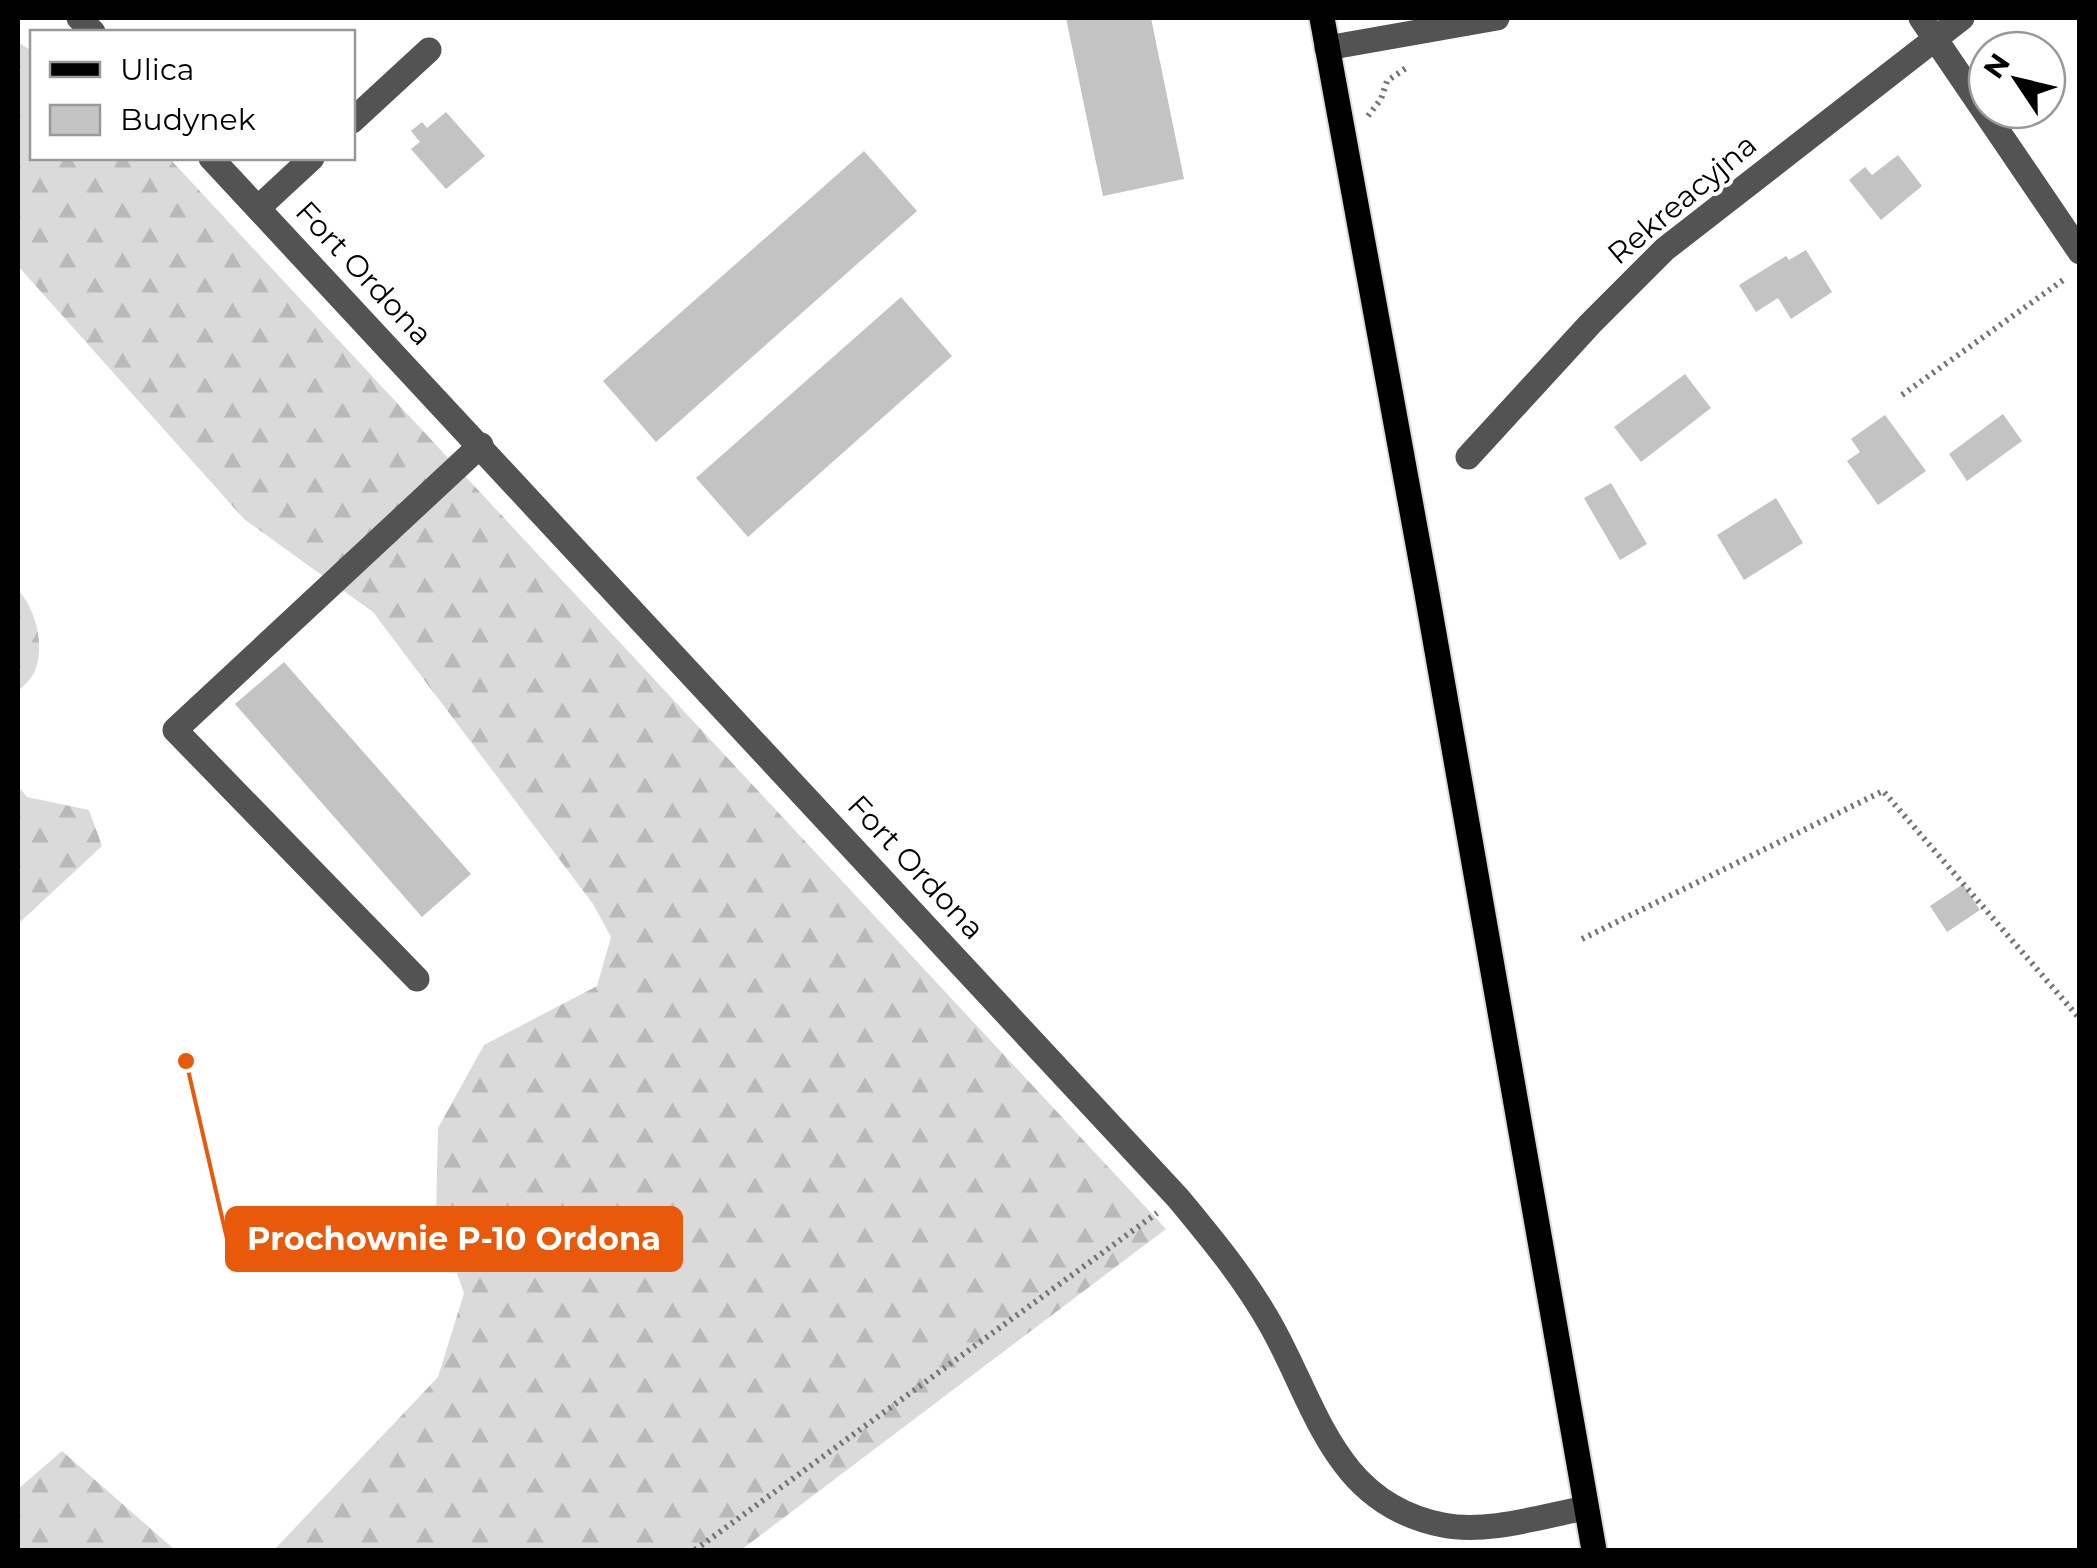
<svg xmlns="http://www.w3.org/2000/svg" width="2097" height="1568" font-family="Montserrat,sans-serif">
	<defs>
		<pattern id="forest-firs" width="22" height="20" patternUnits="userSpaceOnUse" patternTransform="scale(2.5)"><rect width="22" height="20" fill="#dadada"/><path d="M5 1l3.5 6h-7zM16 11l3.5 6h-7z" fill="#b9b9b9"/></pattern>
	</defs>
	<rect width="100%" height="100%" fill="#fff"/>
	<g fill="url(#forest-firs)">
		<polygon points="18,42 32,51 32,158 169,158 1166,1229 741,1550 274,1550 438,1377 464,1293 436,1215 438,1128 484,1045 597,986 611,937 593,904 373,612 244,519 18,266"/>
		<path d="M18,590C36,609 46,648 34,673C31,680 22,686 18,692Z"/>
		<polygon points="18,786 27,797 89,810 102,846 18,924"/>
		<polygon points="62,1451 175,1550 18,1550 18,1489"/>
	</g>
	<g fill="#c3c3c3">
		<polygon points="1066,18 1151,18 1184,179 1103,196"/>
		<polygon points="446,112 485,156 446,189 411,149 420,142 411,131 422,122 427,128"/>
		<polygon points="864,151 917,211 656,442 603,381"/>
		<polygon points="1898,155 1922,186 1881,220 1849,180 1865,167 1872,175"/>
		<polygon points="1806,250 1832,292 1791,319 1778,298 1756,312 1739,285 1786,256 1789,260"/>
		<polygon points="901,297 952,356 748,537 696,478"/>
		<polygon points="1685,374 1711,408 1641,462 1614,427"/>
		<polygon points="2003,414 2022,441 1967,481 1949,454"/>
		<polygon points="1885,415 1926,471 1878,505 1847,461 1860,452 1851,439"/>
		<polygon points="1611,483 1647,544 1620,560 1584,498"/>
		<polygon points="1776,498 1803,543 1744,580 1717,535"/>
		<polygon points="284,662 471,874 422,917 235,704"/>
		<polygon points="1963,884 1980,910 1947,932 1930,906"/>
	</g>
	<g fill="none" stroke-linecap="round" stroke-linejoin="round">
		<g stroke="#dbdbdb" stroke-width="29">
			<polyline id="major" points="1322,18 1426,588 1594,1550"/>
		</g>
		<g stroke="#757575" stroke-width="6" stroke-dasharray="2.5 5" stroke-linecap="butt">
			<polyline points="1368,116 1381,99 1387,81 1409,66"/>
			<polyline points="1902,395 2066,278"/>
			<polyline points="1582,939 1883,791 2080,1019"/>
			<polyline points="695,1550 1157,1213"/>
		</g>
		<g stroke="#535353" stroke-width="25">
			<polyline points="79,18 93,32"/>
			<polyline points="1921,18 2080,252"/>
			<polyline points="1327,48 1497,18"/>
			<polyline points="352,121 429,50"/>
			<path d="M211,158L1178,1198C1212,1239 1246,1280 1272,1327C1317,1408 1335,1504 1443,1525C1488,1534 1542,1516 1586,1508"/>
			<polyline points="258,208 312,158"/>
			<polyline points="1468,457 1590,324 1665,249 1962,18"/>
			<polyline points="417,979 175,730 481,445"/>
		</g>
		<use href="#major" stroke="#000" stroke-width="25"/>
	</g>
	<g text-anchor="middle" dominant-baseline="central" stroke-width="8" stroke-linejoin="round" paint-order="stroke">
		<g font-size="30" fill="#000" stroke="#fff">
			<text transform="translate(1682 199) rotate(-40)">Rekreacyjna</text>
			<text transform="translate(364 273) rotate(47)">Fort Ordona</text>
			<text transform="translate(916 867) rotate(47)">Fort Ordona</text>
		</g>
	</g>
	<path fill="none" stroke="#e8590c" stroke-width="4" d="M186 1061L227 1239"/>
	<circle fill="#e8590c" stroke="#fff" stroke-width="4" cx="186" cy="1061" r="10"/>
	<rect fill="#e8590c" stroke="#e8590c" stroke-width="4" x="227" y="1208" width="454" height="62" rx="10"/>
	<g font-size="32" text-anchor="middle" font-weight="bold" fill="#fff">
		<text x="454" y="1250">Prochownie P-10 Ordona</text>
	</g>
	<rect width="2097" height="1568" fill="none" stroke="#000000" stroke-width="40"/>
	<rect x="30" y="30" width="325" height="130" fill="#ffffff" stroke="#999999" stroke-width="2.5"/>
	<rect x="50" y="62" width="50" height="15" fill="#000000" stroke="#999999" stroke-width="2.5"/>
	<text x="120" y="80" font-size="30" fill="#000000">Ulica</text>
	<rect x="50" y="105" width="50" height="30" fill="#c3c3c3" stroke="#999999" stroke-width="2.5"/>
	<text x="120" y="130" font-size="30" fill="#000000">Budynek</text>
	<g transform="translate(2017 80) rotate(305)"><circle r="48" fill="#ffffff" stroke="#999999" stroke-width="2.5"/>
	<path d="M0-8L18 38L0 25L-18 38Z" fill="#000000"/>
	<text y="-15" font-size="28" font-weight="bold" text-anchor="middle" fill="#000000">N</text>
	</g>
</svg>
